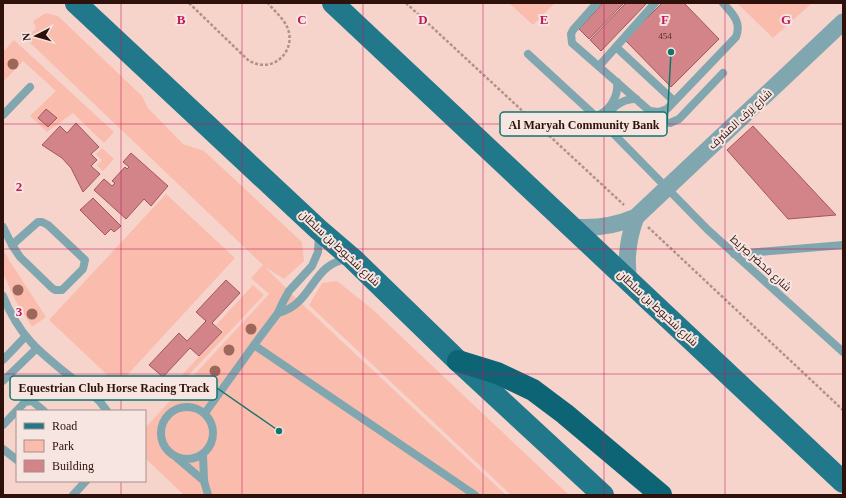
<svg xmlns="http://www.w3.org/2000/svg" width="846" height="498" font-family="'Times New Roman',Cairo,serif">
	<rect width="100%" height="100%" fill="#f6d4cb"/>
	<g fill="#fabdad">
		<polygon points="509,3 555,3 533,25"/>
		<polygon points="737,3 812,3 773,38"/>
		<polygon points="46,13 58,16 142,96 148,108 183,144 204,151 302,242 304,261 284,279 265,267 300,302 506,495 184,495 145,458 145,428 269,294 251,278 263,265 26,39 36,28 33,21"/>
		<polygon points="14,40 114,132 104,143 73,113 47,132 30,116 56,91 23,61 3,82 3,52"/>
		<polygon points="102,148 114,159 103,171 97,165 102,160 96,154"/>
		<polygon points="166,194 235,258 118,385 49,320"/>
		<polygon points="3,249 9,260 46,317 32,327 15,300 3,273"/>
		<polygon points="337,281 371,308 569,495 511,495 309,305 322,283"/>
		<polygon points="253,285 264,295 183,381 179,378 223,331 216,325"/>
	</g>
	<g fill="#d38489" stroke="#a2565c">
		<polygon points="603,3 624,3 589,39 579,29"/>
		<polygon points="626,3 647,3 601,51 590,40"/>
		<polygon points="662,3 684,3 719,39 671,87 625,40"/>
		<polygon points="46,109 57,118 48,127 38,118"/>
		<polygon points="76,123 99,147 91,154 97,160 91,166 100,174 83,192 71,168 62,158 42,145 60,126 67,133"/>
		<polygon points="753,126 780,155 836,215 788,219 727,150"/>
		<polygon points="131,153 168,186 151,206 144,199 126,219 94,190 104,179 112,186 115,183 112,181 125,167 127,169 129,167 123,162"/>
		<polygon points="93,198 121,226 114,232 111,229 105,235 80,210"/>
		<polygon points="226,280 240,293 212,323 222,332 199,356 190,348 163,377 149,365 179,333 187,341 206,321 196,312"/>
	</g>
	<g fill="none" stroke-linecap="round" stroke-linejoin="round">
		<g stroke="#b29189" stroke-width="2.5" stroke-dasharray="3 2" stroke-linecap="butt">
			<path d="M189,3L249,61C252,62 255,64 258,64C276,69 293,51 289,33C287,21 275,12 268,3"/>
			<polyline points="406,3 624,205"/>
			<polyline points="648,227 843,410"/>
		</g>
		<g stroke="#80a6b0" stroke-width="8">
			<polyline points="597,3 573,30 571,34 572,43 661,121 670,123 679,119 723,73"/>
			<polyline points="616,47 674,101"/>
			<polyline points="528,54 604,124 708,230 843,352"/>
			<polyline points="599,66 655,3"/>
			<path d="M650,111L659,112L667,109L736,37C742,22 732,13 723,3"/>
			<polyline points="3,115 30,87"/>
			<path d="M595,116C609,113 619,96 617,82"/>
			<path d="M604,124C607,110 622,98 636,99"/>
			<polygon points="38,222 42,222 48,225 85,260 83,269 62,290 55,290 52,288 20,257 12,245"/>
			<polyline points="3,227 12,245"/>
			<polyline points="734,254 843,245"/>
			<path d="M3,296C19,336 39,352 72,378C85,388 98,397 107,411"/>
			<path d="M278,313C314,304 311,263 348,259"/>
			<polyline points="254,345 475,495"/>
			<polyline points="3,360 25,337"/>
			<polyline points="3,381 36,349"/>
			<circle cx="187" cy="433" r="26"/>
			<polyline points="205,413 254,345 278,313 283,302 289,291 312,266 318,252 319,235"/>
			<polyline points="3,425 25,402 32,401 44,411"/>
			<polyline points="3,449 17,460"/>
			<polyline points="203,454 204,481 208,495"/>
			<polyline points="177,458 204,481"/>
			<polyline points="73,495 86,481"/>
		</g>
		<g stroke="#80a6b0" stroke-width="17">
			<path d="M572,227C595,229 615,226 636,217L843,22"/>
			<path d="M629,281C625,258 628,238 636,217"/>
		</g>
		<g stroke="#20788a" stroke-width="22">
			<polyline points="76,3 318,229 353,259 458,361 603,495"/>
			<polyline points="333,3 843,482"/>
		</g>
		<polyline stroke="#0c6475" stroke-width="22" points="458,361 497,373 533,390 565,414 661,495"/>
	</g>
	<g fill="#9d685b">
		<circle cx="13" cy="64" r="5.5"/>
		<circle cx="18" cy="290" r="5.5"/>
		<circle cx="32" cy="314" r="5.5"/>
		<circle cx="251" cy="329" r="5.5"/>
		<circle cx="229" cy="350" r="5.5"/>
		<circle cx="215" cy="371" r="5.5"/>
	</g>
	<path fill="none" stroke="#c2185b" stroke-width="1" stroke-opacity="0.55" d="M121,3V411M242,3V495M363,3V495M483,3V495M604,3V495M725,3V495M3,124H843M3,249H843M3,374H843M121,481V495"/>
	<g text-anchor="middle" dominant-baseline="central" stroke-width="4" stroke-linejoin="round" paint-order="stroke">
		<g font-size="9" fill="#572e2a">
			<text x="665" y="36">454</text>
		</g>
		<g font-size="11" fill="#2e110a" stroke="#f7e5e1">
			<text transform="translate(740 119) rotate(-43)">شارع يَرف المشرف</text>
			<text transform="translate(340 248) rotate(43)">شارع شخبوط بن سلطان</text>
			<text transform="translate(761 263) rotate(42)">شارع مَحضَر صِرَيط</text>
			<text transform="translate(658 308) rotate(43)">شارع شخبوط بن سلطان</text>
		</g>
	</g>
	<g font-size="13" text-anchor="middle" font-weight="bold" fill="#c2185b" stroke="#f7e5e1" stroke-width="4" stroke-linejoin="round" paint-order="stroke">
		<text x="181" y="24">B</text>
		<text x="302" y="24">C</text>
		<text x="423" y="24">D</text>
		<text x="544" y="24">E</text>
		<text x="665" y="24">F</text>
		<text x="786" y="24">G</text>
		<text x="19" y="191">2</text>
		<text x="19" y="316">3</text>
	</g>
	<path fill="none" stroke="#0f766e" stroke-width="1.5" d="M671 52L667 124M279 431L217 388"/>
	<g fill="#0f766e" stroke="#f7e5e1" stroke-width="1.5">
		<circle cx="671" cy="52" r="4"/>
		<circle cx="279" cy="431" r="4"/>
	</g>
	<g fill="#f7e5e1" stroke="#0f766e" stroke-width="1.5">
		<rect x="500" y="112" width="167" height="24" rx="4"/>
		<rect x="10" y="376" width="207" height="24" rx="4"/>
	</g>
	<g font-size="12" text-anchor="middle" font-weight="bold" fill="#2e110a">
		<text x="584" y="129">Al Maryah Community Bank</text>
		<text x="114" y="392">Equestrian Club Horse Racing Track</text>
	</g>
	<rect width="846" height="498" fill="none" stroke="#2e110a" stroke-width="8"/>
	<rect x="16" y="410" width="130" height="72" fill="#f7e5e1" stroke="#a7908b"/>
	<rect x="24" y="423" width="20" height="6" fill="#20788a" stroke="#a7908b"/>
	<text x="52" y="430" font-size="12" fill="#2e110a">Road</text>
	<rect x="24" y="440" width="20" height="12" fill="#fabdad" stroke="#a7908b"/>
	<text x="52" y="450" font-size="12" fill="#2e110a">Park</text>
	<rect x="24" y="460" width="20" height="12" fill="#d38489" stroke="#a7908b"/>
	<text x="52" y="470" font-size="12" fill="#2e110a">Building</text>
	<g transform="translate(36 36) rotate(264)" stroke="#f7e5e1" stroke-width="3" paint-order="stroke">
	<path d="M0-3L7 15L0 10L-7 15Z" fill="#2e110a"/>
	<text y="-6" font-size="11" font-weight="bold" text-anchor="middle" fill="#2e110a">N</text>
	</g>
</svg>
